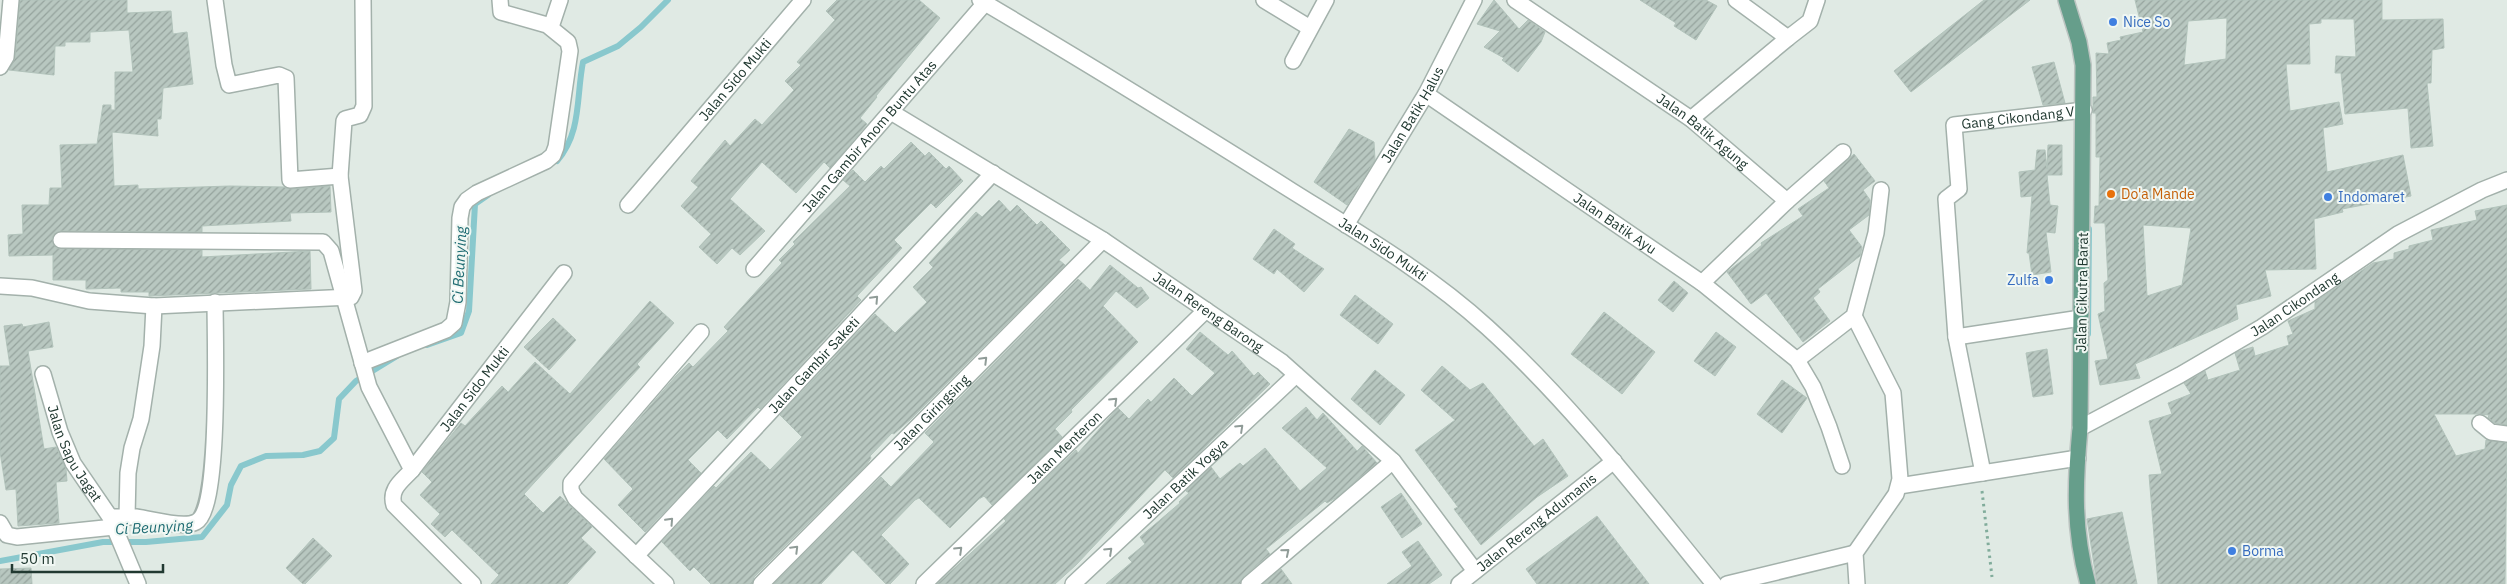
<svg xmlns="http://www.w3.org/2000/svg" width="2507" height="584" font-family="'IBM Plex Sans',sans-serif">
	<defs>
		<pattern id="building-hatch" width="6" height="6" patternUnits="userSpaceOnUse" patternTransform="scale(1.25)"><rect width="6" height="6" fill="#b8c7c0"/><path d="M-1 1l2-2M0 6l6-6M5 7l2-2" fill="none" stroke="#95a39d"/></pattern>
	</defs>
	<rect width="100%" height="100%" fill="#e0eae4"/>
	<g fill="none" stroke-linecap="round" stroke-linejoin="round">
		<g stroke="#89c8cd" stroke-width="6">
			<path d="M557,161C582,132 576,97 583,62L618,46L641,27L668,0"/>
			<polyline points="2088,334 2089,229"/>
			<polyline points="427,345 461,333 469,311 475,204 488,195"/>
			<polyline points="0,561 103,542 146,542 202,537 227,505 231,485 241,466 266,456 303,455 320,451 334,438 339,399 356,381 397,356"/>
		</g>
	</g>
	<g fill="url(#building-hatch)" stroke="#b2c3bb" fill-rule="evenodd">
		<polygon points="20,0 127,0 127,13 171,11 173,34 187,32 193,84 163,88 161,119 157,119 158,136 112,132 114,186 138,185 138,189 230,186 284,187 291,189 330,186 331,212 290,213 291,221 202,226 202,232 61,231 53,235 52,239 56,248 202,250 202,257 310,251 311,289 149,296 149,292 121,292 121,288 86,289 86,280 53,280 53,255 9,256 8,235 23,234 22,205 49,205 50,188 62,188 60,145 97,144 103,105 111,105 111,110 115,110 115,72 133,72 129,30 90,32 90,42 65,42 65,46 55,46 54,75 9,70 15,58"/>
		<polygon points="837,0 919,0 940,18 876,96 877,97 860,118 867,124 830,168 824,162 796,193 762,162 730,199 765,231 740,255 732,248 717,264 699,247 711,234 681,206 698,187 691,181 725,140 730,146 755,119 762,125 794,90 785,81 801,65 797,62 835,20 826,11"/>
		<polygon points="1494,0 1519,29 1528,20 1545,32 1541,42 1518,72 1502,60 1504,58 1484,47 1500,31 1477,24"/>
		<polygon points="1640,0 1706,0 1717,6 1696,40 1674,26 1676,23"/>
		<polygon points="1984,0 2030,0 1911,92 1894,71"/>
		<path d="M2135,0H2382V20L2443,19L2444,48L2432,50L2431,83H2427L2433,146L2411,148L2408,108L2345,114L2341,73H2335L2336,56L2356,57L2354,19H2321V23L2309,24L2310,64H2286L2290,111L2339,102L2343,124L2323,128L2327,172L2403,155L2411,196L2342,209L2343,212L2314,219L2316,269L2265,270L2271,296L2236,305L2238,319L2135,364L2140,378L2100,385L2095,361L2108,359L2098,314L2105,311L2104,283L2108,280L2105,223H2094L2095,206H2099L2100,157H2096V113H2093V97H2097L2096,53L2109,54L2107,43L2121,40L2120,37L2143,32ZM2227,18L2226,59L2184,65L2188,21ZM2143,225L2191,228L2182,285L2147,296Z"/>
		<polygon points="2054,62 2065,103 2043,105 2032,67"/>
		<polygon points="1349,129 1374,142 1375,160 1347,205 1314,182"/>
		<polygon points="911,142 925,156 929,152 946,169 949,166 963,181 936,208 931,203 894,240 902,248 857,296 861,300 760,409 758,407 727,439 718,430 688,460 701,473 645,532 618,505 633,489 604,459 676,376 689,363 693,367 728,331 724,327 782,263 779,260 795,244 793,242 850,186 843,180 853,170 865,182 881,166 884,169"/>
		<polygon points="2048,145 2062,145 2062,175 2047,175 2050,205 2058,206 2055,233 2046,232 2051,272 2032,275 2029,253 2027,253 2032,196 2021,197 2019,172 2035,170 2037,150 2045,150 2047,169"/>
		<polygon points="1854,154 1875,181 1863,190 1870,200 1869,215 1849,230 1862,247 1860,256 1818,289 1820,292 1813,298 1830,321 1803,342 1766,293 1751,304 1727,272 1762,245 1761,243 1803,216 1798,209 1829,188 1824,181"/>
		<polygon points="999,200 1010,212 1017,205 1037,225 1041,221 1070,250 1059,260 1065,265 911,419 894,434 892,433 870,456 871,458 867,464 754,577 752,584 711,584 694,567 690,571 662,542 714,486 716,488 751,452 770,470 802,437 780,415 875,314 895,333 927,302 913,287 933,267 929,263 976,212 982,217"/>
		<polygon points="2507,205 2507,425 2495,423 2488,418 2489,415 2481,414 2434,414 2456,456 2485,449 2486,440 2507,443 2505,584 2158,584 2149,475 2162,474 2149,421 2172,414 2168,403 2191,394 2184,383 2205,371 2208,380 2240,370 2235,353 2240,351 2253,347 2255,356 2289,345 2287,336 2293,334 2288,321 2315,309 2315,302 2373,263 2394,259 2394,253 2409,249 2409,246 2433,240 2431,230 2477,220 2475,211"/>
		<polygon points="1274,229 1295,244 1292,248 1324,269 1304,292 1277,269 1274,274 1253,259"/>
		<polygon points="1110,265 1138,288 1141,287 1149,298 1137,308 1116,291 1103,306 1138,342 1071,410 1072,412 1055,429 1062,437 992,505 984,496 979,499 950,528 919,498 915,500 881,535 909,564 890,584 886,584 853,550 821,584 774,584 881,477 891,487 934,442 925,433 1078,279 1090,290"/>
		<polygon points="1674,281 1688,293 1673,312 1658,300"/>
		<polygon points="1355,295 1393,324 1378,344 1340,315"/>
		<polygon points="650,301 674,323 637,364 640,367 629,379 524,494 543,513 560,496 592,527 581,538 596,552 567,584 491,584 499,575 452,530 445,537 431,524 440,514 420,495 432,482 422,472 461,423 465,426 502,386 508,392 535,362 570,394"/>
		<polygon points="1604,312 1655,352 1622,394 1571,354"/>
		<polygon points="553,318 576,340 549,370 524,347"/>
		<polygon points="49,322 53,347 28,351 44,449 56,447 66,469 67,481 56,482 59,523 18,526 16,489 6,490 0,452 0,366 10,366 4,326 22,324 23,327"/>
		<polygon points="1200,332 1228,355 1232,351 1254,376 1258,372 1270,384 1173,478 1165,470 1076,565 1055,584 937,584 1006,521 1004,519 1076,450 1078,453 1118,408 1129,419 1148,399 1151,402 1174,378 1192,396 1215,373 1186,349"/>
		<polygon points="1716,332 1736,347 1715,376 1694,361"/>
		<polygon points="2047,349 2053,394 2033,397 2026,353"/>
		<polygon points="1442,366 1470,390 1483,383 1534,446 1543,439 1568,476 1537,497 1481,545 1454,509 1458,507 1415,450 1455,420 1421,390"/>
		<polygon points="1375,370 1405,395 1380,425 1351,399"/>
		<polygon points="1782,380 1807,398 1782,433 1757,414"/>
		<polygon points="1306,407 1317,420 1323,413 1357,451 1362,446 1377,463 1337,497 1327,503 1325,501 1266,549 1270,554 1243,577 1240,584 1106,584 1132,562 1128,558 1145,544 1140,537 1180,503 1179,502 1189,493 1186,491 1211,467 1220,479 1240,463 1243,466 1265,448 1300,491 1327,468 1282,428"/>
		<polygon points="1401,493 1422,524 1402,538 1381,507"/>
		<polygon points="2122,512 2137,584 2097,584 2087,519"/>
		<polygon points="1597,516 1649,584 1537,584 1526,569"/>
		<polygon points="313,538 332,556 305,584 303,584 286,568"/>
		<polygon points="1418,541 1442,575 1429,584 1387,584 1412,566 1402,552"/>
		<polygon points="31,568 32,584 0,584 0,569"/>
		<polygon points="1281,569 1292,584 1263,584"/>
	</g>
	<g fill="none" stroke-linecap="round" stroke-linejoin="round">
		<g stroke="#a3b1ab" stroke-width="18">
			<g id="minor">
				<polyline points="215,0 224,65 229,85 279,75 286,78 290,180 340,176"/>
				<path id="s1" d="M980,0C1085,62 1189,126 1292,191C1359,233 1429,274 1487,327C1572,404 1642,496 1714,584"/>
				<polyline points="1264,0 1310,28"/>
				<path id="s2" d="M1515,0L1691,119L1787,201L1702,283"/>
				<polyline points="551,27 560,0"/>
				<polyline points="1788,38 1810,21 1817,0"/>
				<polyline points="1293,61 1326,0"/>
				<polyline points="0,67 6,57 11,0"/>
				<path id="s3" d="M1426,94L1702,283L1797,360L1813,387L1829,427L1842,466"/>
				<path id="s4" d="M891,112L1103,240L1282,362L1393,461L1475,571"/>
				<polyline points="1691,119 1788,38 1736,0"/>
				<polyline points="1787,201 1843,152"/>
				<path id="s5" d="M628,205L803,0"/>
				<path id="s6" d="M1346,225L1426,94L1474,0"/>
				<polyline points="61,240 323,242 331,251 369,387 412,470"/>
				<path id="s7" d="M754,269L985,3"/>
				<polyline points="0,286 32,288 89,301 154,306 351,297 354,291 340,176 344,121 345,119 360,115 364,106 363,0"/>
				<polyline points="1854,316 1893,393 1900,479 1896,494 1855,553 1857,584"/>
				<polyline points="1956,337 2081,318"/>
				<polyline points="1797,360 1854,316 1876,233 1881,190"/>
				<polyline points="362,363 446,330 454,323 458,302 460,218 462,207 467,200 477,193 546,161 553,155 556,147 570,51 568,42 547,25 501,12 500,0"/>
				<path id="s8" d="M43,374L60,432L73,463L110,517L138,584"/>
				<polyline points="2480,423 2491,432 2507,434"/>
				<path id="s9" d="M2080,428L2180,375L2262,327L2398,234L2482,190L2507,180"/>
				<path id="s10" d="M1983,473L1956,337L1946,199L1959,189L1954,125L2084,110"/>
				<polyline points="1899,486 2078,458"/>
				<path d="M110,517C119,517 128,517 136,517C152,519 183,529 196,522C221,510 215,334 215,302"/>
				<polyline points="127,517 128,473 132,448 141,419 152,346 154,306"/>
				<polyline points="0,523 7,535 17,537 114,527"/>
				<path id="s11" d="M636,556L993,173"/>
				<path id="s12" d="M473,584L394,505C389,489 402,481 412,470L564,273"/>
				<polyline points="666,584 575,498 571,490 571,483 701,332"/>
				<path id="s13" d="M761,584L1103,240"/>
				<path id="s14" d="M924,584L1206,310"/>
				<path id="s15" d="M1073,584L1296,375"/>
				<polyline points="1249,584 1393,461"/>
				<path id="s16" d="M1459,584L1614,461"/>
				<polyline points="1727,584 1855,553"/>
			</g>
		</g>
		<g stroke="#bcc4c1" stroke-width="18">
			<path id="major" d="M2066,0L2079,42L2083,65L2080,428C2075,484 2073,529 2088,584"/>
		</g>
		<polyline stroke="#81ac9b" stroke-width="3" stroke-dasharray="2.5 4" stroke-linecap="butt" points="1982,491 1992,577"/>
		<use href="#minor" stroke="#fff" stroke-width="15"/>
		<use href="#major" stroke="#669e8b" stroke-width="15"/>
	</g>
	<defs><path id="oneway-chevron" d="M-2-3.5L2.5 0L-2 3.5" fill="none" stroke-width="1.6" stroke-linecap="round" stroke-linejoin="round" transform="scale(1.25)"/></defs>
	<g stroke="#909c98">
		<use href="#oneway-chevron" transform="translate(875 299) rotate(-47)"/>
		<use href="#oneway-chevron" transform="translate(984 360) rotate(-45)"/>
		<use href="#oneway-chevron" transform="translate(1114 401) rotate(-44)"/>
		<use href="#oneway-chevron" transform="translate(1240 428) rotate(-43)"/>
		<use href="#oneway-chevron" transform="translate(670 521) rotate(-47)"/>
		<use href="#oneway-chevron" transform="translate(795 549) rotate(-45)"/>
		<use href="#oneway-chevron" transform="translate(959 550) rotate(-44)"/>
		<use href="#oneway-chevron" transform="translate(1109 551) rotate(-43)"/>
		<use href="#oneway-chevron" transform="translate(1286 552) rotate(-40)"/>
	</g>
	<g fill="#3f7fe0" stroke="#f0f7f3" stroke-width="2">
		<circle cx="2113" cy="22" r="5"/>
		<circle cx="2328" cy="197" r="5"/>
		<circle cx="2049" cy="280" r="5"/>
		<circle cx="2232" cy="551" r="5"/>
	</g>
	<circle fill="#e8710a" stroke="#f0f7f3" stroke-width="2" cx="2111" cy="194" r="5"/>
	<g text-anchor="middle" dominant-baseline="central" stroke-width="4" stroke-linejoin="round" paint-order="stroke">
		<g font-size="14" fill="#366cbe" stroke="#f0f7f3" text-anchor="start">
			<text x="2123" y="22">Nice So</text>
			<text x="2338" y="197">Indomaret</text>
			<text x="2039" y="280" text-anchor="end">Zulfa</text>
			<text x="2242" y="551">Borma</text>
		</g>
		<g font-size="14" fill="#213931" stroke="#f0f7f3">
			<text stroke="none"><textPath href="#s5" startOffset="165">Jalan Sido Mukti</textPath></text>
			<text stroke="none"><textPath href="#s6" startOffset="129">Jalan Batik Halus</textPath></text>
			<text stroke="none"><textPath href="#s10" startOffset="422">Gang Cikondang V</textPath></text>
			<text stroke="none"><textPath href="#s2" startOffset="229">Jalan Batik Agung</textPath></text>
			<text stroke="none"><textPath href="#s7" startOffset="176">Jalan Gambir Anom Buntu Atas</textPath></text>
			<text stroke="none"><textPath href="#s3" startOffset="229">Jalan Batik Ayu</textPath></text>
			<text stroke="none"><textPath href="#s1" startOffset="474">Jalan Sido Mukti</textPath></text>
			<text transform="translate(2082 292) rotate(-89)">Jalan Cikutra Barat</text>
			<text stroke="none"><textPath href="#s9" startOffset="248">Jalan Cikondang</textPath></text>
			<text stroke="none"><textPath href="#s4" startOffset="375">Jalan Rereng Barong</textPath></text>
			<text stroke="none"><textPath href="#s11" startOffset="261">Jalan Gambir Saketi</textPath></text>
			<text stroke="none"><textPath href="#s12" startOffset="256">Jalan Sido Mukti</textPath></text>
			<text stroke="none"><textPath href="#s13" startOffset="242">Jalan Giringsing</textPath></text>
			<text stroke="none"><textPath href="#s14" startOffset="196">Jalan Menteron</textPath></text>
			<text stroke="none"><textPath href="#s8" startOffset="86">Jalan Sapu Jagat</textPath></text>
			<text stroke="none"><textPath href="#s15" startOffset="154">Jalan Batik Yogya</textPath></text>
			<text stroke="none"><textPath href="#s16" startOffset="99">Jalan Rereng Adumanis</textPath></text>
		</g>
		<g font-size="14" fill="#c56008" stroke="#f0f7f3" text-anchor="start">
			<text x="2121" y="194">Do'a Mande</text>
		</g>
		<g font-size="15" font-style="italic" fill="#1e6b72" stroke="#f0f7f3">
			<text transform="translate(459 265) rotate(-87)">Ci Beunying</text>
			<text transform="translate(154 527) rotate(-3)">Ci Beunying</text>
		</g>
	</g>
	<path d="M12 564v8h151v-8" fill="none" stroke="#213931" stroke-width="2.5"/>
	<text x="20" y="564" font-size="15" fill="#213931" stroke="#f0f7f3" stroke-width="4" paint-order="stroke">50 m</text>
</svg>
